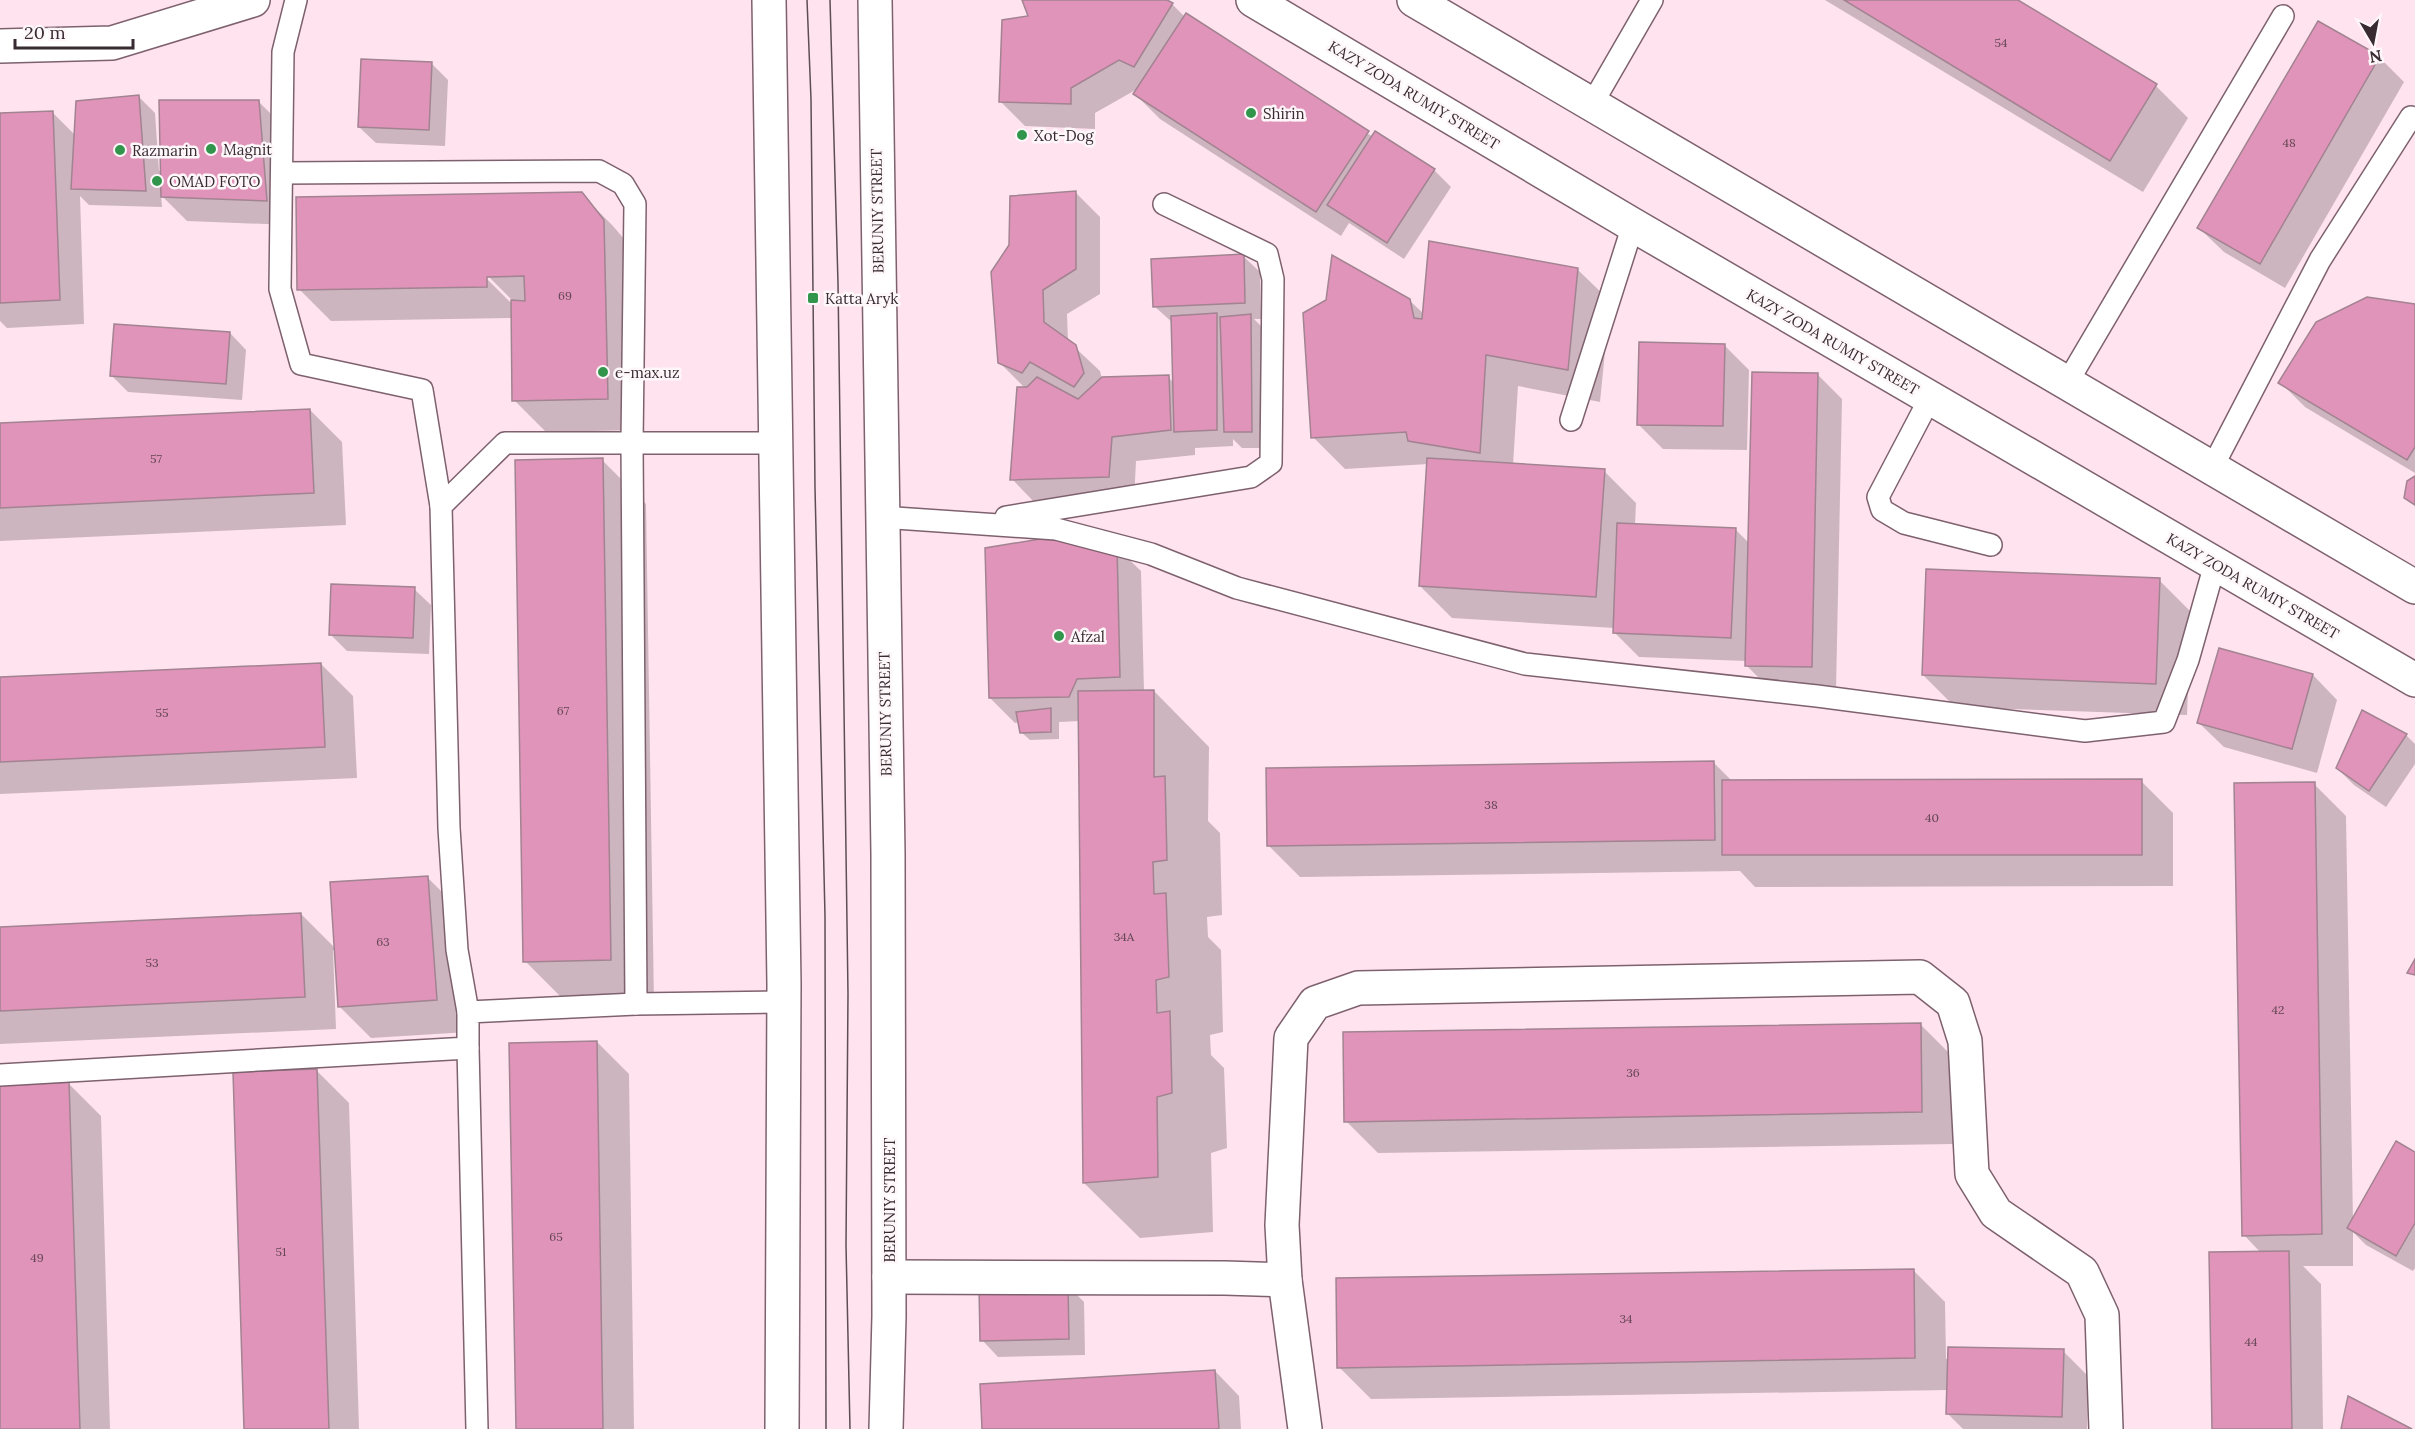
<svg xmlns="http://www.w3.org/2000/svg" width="2415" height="1429" font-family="Lora,serif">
	<rect width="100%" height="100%" fill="#ffe3ef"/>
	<g fill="#0003" fill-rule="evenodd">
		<polygon points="1024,0 1164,0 1173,5 1185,17 1373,137 1434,170 1451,187 1404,259 1349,223 1341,236 1160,119 1135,94 1139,88 1095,113 1095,129 1025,126 1000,101 1030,17"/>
		<polygon points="1825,0 2015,0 2156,86 2188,118 2143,192"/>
		<polygon points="2379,57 2404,82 2285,288 2224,252 2199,228"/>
		<polygon points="431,63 448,80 445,146 376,143 359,127"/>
		<polygon points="138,96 155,113 159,171 259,102 284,127 291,225 187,221 161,195 162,207 89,205 80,196 84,324 7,328 0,321 0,114 53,113 76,136"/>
		<polygon points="1075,192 1100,217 1100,294 1067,314 1068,341 1100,371 1102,379 1168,377 1174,383 1173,323 1154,306 1243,256 1260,272 1261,319 1254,319 1267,332 1268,448 1242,448 1233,439 1233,446 1195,448 1195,455 1136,461 1134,501 1036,504 1012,479 1026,389 999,362"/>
		<path d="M581,194L613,226L636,253L639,430L546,432L514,400L512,318L331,321L299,289ZM482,270L514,302H510L480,272Z"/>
		<polygon points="1577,269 1610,301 1600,402 1518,386 1513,465 1604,471 1636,503 1635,525 1735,529 1749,543 1818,375 1842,399 1836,691 1771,690 1746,665 1746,661 1639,657 1614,632 1614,628 1452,618 1420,586 1428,464 1345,469 1313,437 1409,300 1424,314"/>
		<polygon points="2415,305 2415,473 2305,407 2280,382"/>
		<polygon points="230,333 246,350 242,400 128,392 111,375"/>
		<polygon points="1724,345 1749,370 1747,450 1663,449 1638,424"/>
		<polygon points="310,410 342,442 346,525 0,541 0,425"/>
		<polygon points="602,460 646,504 654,1003 569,1005 525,961"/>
		<polygon points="1116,547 1141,571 1144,692 1154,691 1209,747 1208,821 1220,833 1222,915 1207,917 1208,937 1221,950 1223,1032 1210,1035 1211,1055 1224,1068 1227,1148 1211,1153 1213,1232 1140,1238 1084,1183 1080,721 1059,722 1059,739 1030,740 1021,732 1020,722 1015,723 990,698"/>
		<polygon points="2159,580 2191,612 2187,715 1955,707 1923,675"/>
		<polygon points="414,589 431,605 429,654 347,651 330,634"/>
		<polygon points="321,664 353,696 357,778 0,794 0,678"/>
		<polygon points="2313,675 2337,700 2317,773 2224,747 2199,723"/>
		<polygon points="2363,712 2406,735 2415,744 2415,764 2386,807 2354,785 2337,768"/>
		<polygon points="1714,763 1733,782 2141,781 2173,813 2173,886 1755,887 1740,871 1300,877 1268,845"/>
		<polygon points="2314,784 2346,816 2353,1222 2415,1154 2415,1268 2413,1271 2366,1245 2353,1232 2353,1266 2303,1266 2321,1284 2323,1429 2214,1429 2261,1253 2244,1235"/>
		<polygon points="427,877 459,909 468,1032 371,1038 339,1006 336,950 333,950 336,1029 0,1044 0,928 301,914 336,949"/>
		<polygon points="1920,1024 1952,1056 1954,1144 1378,1153 1346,1121"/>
		<polygon points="597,1042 629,1074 634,1429 517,1429"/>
		<polygon points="317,1071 349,1103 359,1429 246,1429"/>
		<polygon points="69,1084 101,1116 110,1429 0,1429 0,1086"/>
		<polygon points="1913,1270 1945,1302 1946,1359 2063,1351 2088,1376 2087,1429 1963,1429 1947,1413 1948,1390 1371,1399 1339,1367"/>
		<polygon points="1067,1285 1084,1302 1085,1355 998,1357 982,1340"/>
		<polygon points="1215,1371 1239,1396 1241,1429 984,1429"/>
	</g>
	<g fill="#e194b9" stroke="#a28391" stroke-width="1.5">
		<polygon points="1022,0 1167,0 1173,3 1134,67 1119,60 1071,88 1071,104 999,102 1002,20 1028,16"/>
		<polygon points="1844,0 2018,0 2157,84 2110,161"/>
		<polygon points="1186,13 1369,131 1316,212 1133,94"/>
		<polygon points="2318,21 2380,56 2260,264 2197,228"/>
		<polygon points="361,59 432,62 429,130 358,127"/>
		<polygon points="139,95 146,191 71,189 76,101"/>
		<polygon points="159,100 259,100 267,201 161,197"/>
		<polygon points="53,111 60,300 0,303 0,113"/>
		<polygon points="1375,131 1435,169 1387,243 1327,205"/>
		<polygon points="1076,191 1076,269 1043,290 1044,322 1076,345 1084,373 1074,387 1030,362 1022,373 998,363 991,272 1009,245 1010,196"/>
		<polygon points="582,192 604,220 608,399 512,401 511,300 525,301 524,276 487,277 487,287 297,290 296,197"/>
		<polygon points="1429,241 1578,268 1568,370 1486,355 1480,453 1408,441 1406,432 1311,438 1303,313 1326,300 1332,255 1410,299 1414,318 1422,319"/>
		<polygon points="1244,254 1245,303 1153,307 1151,259"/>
		<polygon points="2367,297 2415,304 2415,447 2407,460 2278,383 2316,322"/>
		<polygon points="1217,313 1217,430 1174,432 1171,316"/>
		<polygon points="1251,314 1252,432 1224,432 1220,317"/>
		<polygon points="114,324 230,332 226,384 110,376"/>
		<polygon points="1639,342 1725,344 1723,426 1637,425"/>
		<polygon points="1752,372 1818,373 1812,667 1745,666"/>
		<polygon points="1169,375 1171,430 1112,437 1109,477 1010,480 1017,387 1027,387 1037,377 1078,399 1102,377"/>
		<polygon points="310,409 314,493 0,508 0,423"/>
		<polygon points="603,458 611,960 523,962 515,460"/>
		<polygon points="1427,458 1605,469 1596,597 1419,586"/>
		<polygon points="2415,476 2415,505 2404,498 2407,481"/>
		<polygon points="1617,523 1736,528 1731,638 1613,633"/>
		<polygon points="1046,538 1075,544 1117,545 1120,677 1077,679 1069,697 989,698 985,548"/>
		<polygon points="1926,569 2160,578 2156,684 1922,675"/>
		<polygon points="331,584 415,587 413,638 329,635"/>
		<polygon points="2219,648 2313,674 2292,749 2197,723"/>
		<polygon points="321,663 325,747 0,762 0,677"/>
		<polygon points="1154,690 1154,777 1165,776 1167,860 1153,862 1154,894 1166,893 1169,977 1156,980 1157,1013 1170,1011 1172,1093 1157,1097 1158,1177 1083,1183 1078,691"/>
		<polygon points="1051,708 1051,732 1020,733 1016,712"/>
		<polygon points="2362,710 2407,734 2369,791 2336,768"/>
		<polygon points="1714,761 1715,840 1267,846 1266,768"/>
		<polygon points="2142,779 2142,855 1722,855 1722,780"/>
		<polygon points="2315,782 2322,1234 2242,1236 2234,783"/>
		<polygon points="428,876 437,1000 338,1007 330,882"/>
		<polygon points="301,913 305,997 0,1011 0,927"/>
		<polygon points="2415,959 2415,975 2407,973"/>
		<polygon points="1921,1023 1922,1112 1344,1122 1343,1032"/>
		<polygon points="597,1041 603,1429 516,1429 509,1043"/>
		<polygon points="317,1069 329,1429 244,1429 233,1072"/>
		<polygon points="69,1082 80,1429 0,1429 0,1085"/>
		<polygon points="2396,1141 2415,1152 2415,1223 2396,1256 2347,1228"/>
		<polygon points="2289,1251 2292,1429 2212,1429 2209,1252"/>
		<polygon points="1914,1269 1915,1358 1337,1368 1336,1278"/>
		<polygon points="1068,1284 1069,1339 980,1341 979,1285"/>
		<polygon points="1948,1347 2064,1349 2062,1417 1946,1414"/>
		<polygon points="1215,1370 1219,1429 982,1429 980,1384"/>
		<polygon points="2348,1396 2412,1429 2341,1429"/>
	</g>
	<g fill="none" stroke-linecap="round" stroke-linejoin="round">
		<g stroke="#7e616e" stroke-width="24">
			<g id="lane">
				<polyline points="296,0 283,52 280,289 301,364 422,390 441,506"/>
				<polyline points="1592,104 1652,0"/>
				<polyline points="282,173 599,171 623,184 635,204 632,443 636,1004"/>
				<polyline points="2067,383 2283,16"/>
				<polyline points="1930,398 1878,497 1882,510 1904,523 1991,545"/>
				<polyline points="1571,420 1633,225"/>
				<polyline points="2212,468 2320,260 2411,117"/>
				<polyline points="881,517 1056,529 1151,554 1237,588 1525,664 1817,696 2085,731 2164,722 2188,660 2215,564"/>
				<polyline points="1006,517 1251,477 1271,463 1273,279 1267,254 1164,204"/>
				<polyline points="468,1012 457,950 449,828 441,506 505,443 775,443"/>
				<polyline points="468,1048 477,1429"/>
				<polyline points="0,1075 468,1048 468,1012 636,1004 784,1002"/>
			</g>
		</g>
		<g stroke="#7e616e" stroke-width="36">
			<g id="street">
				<polyline points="0,46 112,43 253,0"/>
				<polyline points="889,1277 1225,1278 1285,1280 1282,1225 1291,1038 1315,1003 1358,988 1920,977 1953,1003 1965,1041 1972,1174 1996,1213 2082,1272 2102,1315 2106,1429"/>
				<polyline points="1285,1280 1305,1429"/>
			</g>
		</g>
		<g stroke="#7e616e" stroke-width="36">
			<g id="secondary">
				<polyline points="1253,0 1633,225 2415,680"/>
				<polyline points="1414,0 2415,587"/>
			</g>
		</g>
		<g stroke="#7e616e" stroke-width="36">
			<g id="primary">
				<polyline points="769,0 784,984 782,1429"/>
				<polyline points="875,0 888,854 889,1316 886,1429"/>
			</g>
		</g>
		<use href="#lane" stroke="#fff" stroke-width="21"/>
		<use href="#street" stroke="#fff" stroke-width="33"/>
		<use href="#secondary" stroke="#fff" stroke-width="33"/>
		<use href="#primary" stroke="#fff" stroke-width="33"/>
		<g stroke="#5d4d54" stroke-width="1.5">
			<polyline points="807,0 811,99 815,488 825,916 826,1429"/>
			<polyline points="830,0 838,283 848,994 846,1245 850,1429"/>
		</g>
	</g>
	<g fill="#31964c" stroke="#fef7fa" stroke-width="2">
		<circle cx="1251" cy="113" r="6"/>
		<circle cx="1022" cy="135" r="6"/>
		<circle cx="211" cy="149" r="6"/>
		<circle cx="120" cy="150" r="6"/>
		<circle cx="157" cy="181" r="6"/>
		<rect x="807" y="292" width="12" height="12" rx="3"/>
		<circle cx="603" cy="372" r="6"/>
		<circle cx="1059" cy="636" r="6"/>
	</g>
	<g text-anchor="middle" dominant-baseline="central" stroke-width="5" stroke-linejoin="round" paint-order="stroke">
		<g font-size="12" fill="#624553">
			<text x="2001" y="42">54</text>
			<text x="2289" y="142">48</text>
			<text x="565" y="295">69</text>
			<text x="156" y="458">57</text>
			<text x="563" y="710">67</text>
			<text x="162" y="712">55</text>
			<text x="1491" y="804">38</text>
			<text x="1932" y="817">40</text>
			<text x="1124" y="936">34А</text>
			<text x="383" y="941">63</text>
			<text x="152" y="962">53</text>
			<text x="2278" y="1009">42</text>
			<text x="1633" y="1072">36</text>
			<text x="556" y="1236">65</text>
			<text x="281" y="1251">51</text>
			<text x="37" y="1257">49</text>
			<text x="1626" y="1318">34</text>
			<text x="2251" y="1341">44</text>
		</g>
		<g font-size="15" fill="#382b31" stroke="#fef7fa">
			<text transform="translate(1414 95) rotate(31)">KAZY ZODA RUMIY STREET</text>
			<text transform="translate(877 211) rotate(-91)">BERUNIY STREET</text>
			<text transform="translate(1833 342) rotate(30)">KAZY ZODA RUMIY STREET</text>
			<text transform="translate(2253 586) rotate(30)">KAZY ZODA RUMIY STREET</text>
			<text transform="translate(885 714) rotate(-91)">BERUNIY STREET</text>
			<text transform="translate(889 1200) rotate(-90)">BERUNIY STREET</text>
		</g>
		<g font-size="15" fill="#382b31" stroke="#fef7fa" text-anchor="start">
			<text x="1263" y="113">Shirin</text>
			<text x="1034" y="135">Xot-Dog</text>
			<text x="223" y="149">Magnit</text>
			<text x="132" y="150">Razmarin</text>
			<text x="169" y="181">OMAD FOTO</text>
			<text x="825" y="298">Katta Aryk</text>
			<text x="615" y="372">e-max.uz</text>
			<text x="1071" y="636">Afzal</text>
		</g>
	</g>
	<g transform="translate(2373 42) rotate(170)" stroke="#fef7fa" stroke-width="4.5" paint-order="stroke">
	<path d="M0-4.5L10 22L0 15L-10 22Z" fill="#382b31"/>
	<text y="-9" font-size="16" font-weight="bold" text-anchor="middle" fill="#382b31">N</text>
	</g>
	<path d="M15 39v9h118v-9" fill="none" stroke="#382b31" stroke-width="3"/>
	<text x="24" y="39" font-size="18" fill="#382b31" stroke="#fef7fa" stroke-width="4.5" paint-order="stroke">20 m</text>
</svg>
